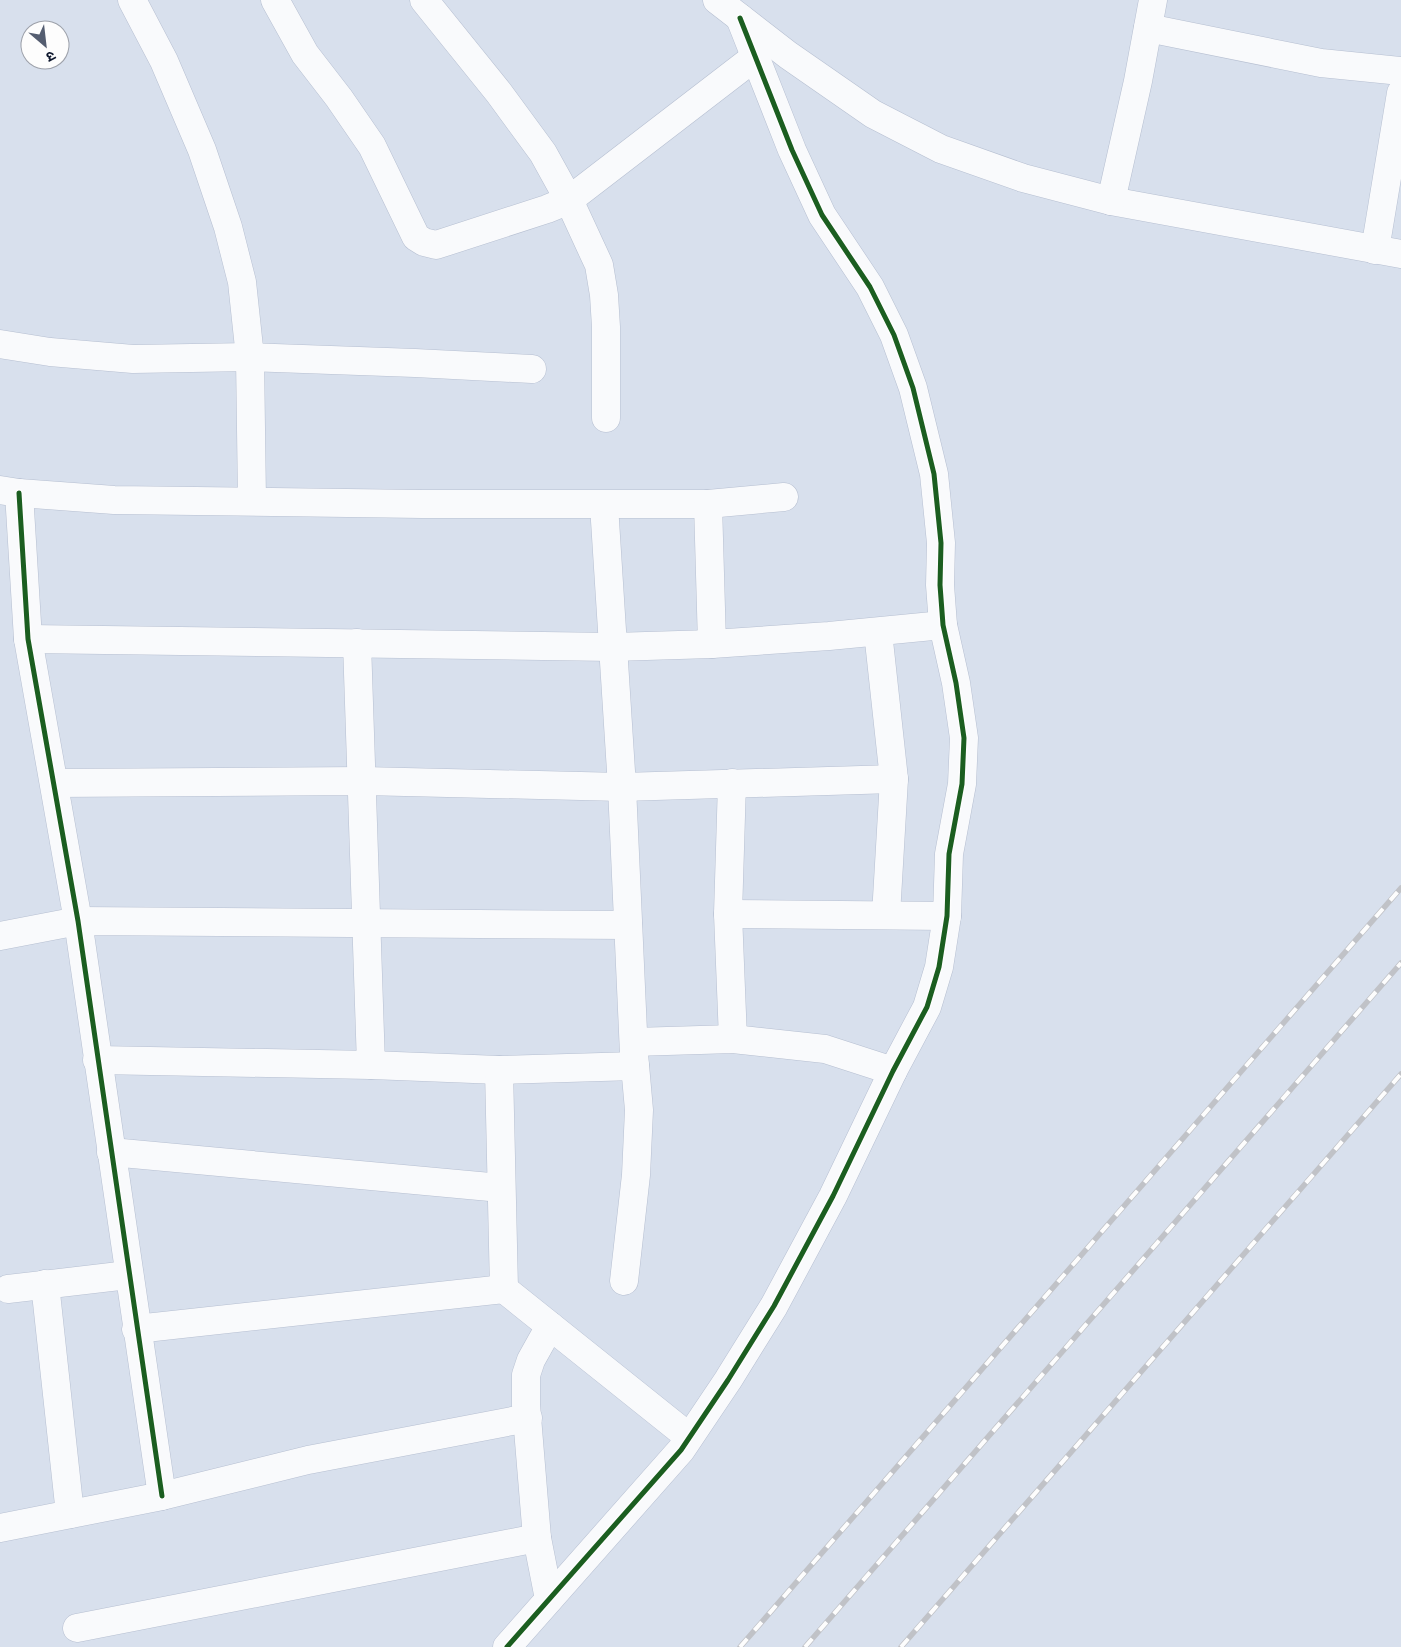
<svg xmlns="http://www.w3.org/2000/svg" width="1401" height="1647" font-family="Spectral,'Noto Sans Devanagari',serif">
	<rect width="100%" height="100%" fill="#d8e0ed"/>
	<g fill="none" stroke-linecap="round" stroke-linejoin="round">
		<g stroke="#b6bfd1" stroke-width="29">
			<g id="minor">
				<polyline points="132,0 164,61 202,150 228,227 242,282 250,357 252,501"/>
				<polyline points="275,0 305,54 339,98 372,146 416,237 424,242 436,245 547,209 569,200 755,57"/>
				<polyline points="424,0 499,93 543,153 569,200 599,265 604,295 606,327 606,418"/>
				<polyline points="717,0 788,55 873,114 941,149 1023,178 1111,201 1401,254"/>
				<polyline points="1148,28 1321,63 1401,71"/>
				<polyline points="1111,201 1138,81 1153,0"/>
				<polyline points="1375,250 1401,93"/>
				<polyline points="0,344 50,352 133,359 250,357 415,363 532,369"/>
				<polyline points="0,490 19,493 114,500 422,504 708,504 784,497"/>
				<polyline points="19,493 28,639 78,921 162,1496"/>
				<polyline points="708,504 712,644"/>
				<polyline points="604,505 622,787 634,1054 639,1110 636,1175 624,1281"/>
				<polyline points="878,632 894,779 886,915"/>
				<polyline points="28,639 613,647 712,644 829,636 943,625"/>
				<polyline points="357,643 371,1065"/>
				<polyline points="54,783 363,781 622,787 894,779"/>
				<polyline points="732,783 728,914 733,1039"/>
				<polyline points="728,914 947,916"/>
				<polyline points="0,936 78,921 628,925"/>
				<polyline points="634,1042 733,1039 825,1049 893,1071"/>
				<polyline points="97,1060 371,1065 499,1070 635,1066"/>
				<polyline points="499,1070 504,1289"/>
				<polyline points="111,1152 501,1188"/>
				<polyline points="45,1284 70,1514"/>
				<polyline points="8,1289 128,1275"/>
				<polyline points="136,1329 504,1289 689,1437"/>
				<polyline points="0,1528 162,1496 308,1460 528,1418"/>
				<polyline points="549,1599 537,1538 526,1405 526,1375 531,1360 550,1326"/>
				<polyline points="77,1628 537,1538"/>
				<polyline points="507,1647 681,1450 728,1380 774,1306 833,1196 893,1071 927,1007 939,967 947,916 949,854 962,784 964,738 956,683 943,625 940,585 941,543 934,474 913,388 894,335 870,287 822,215 792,150 740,18"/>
			</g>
		</g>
		<use href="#minor" stroke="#f9fafc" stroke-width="28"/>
		<g stroke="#c0c2c7" stroke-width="5.5">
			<g id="rail">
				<polyline points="740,1647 1401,888"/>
				<polyline points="805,1647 1401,963"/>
				<polyline points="901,1647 1401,1074"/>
			</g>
		</g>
		<use href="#rail" stroke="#fdfdfd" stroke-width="4" stroke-dasharray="11" stroke-linecap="butt"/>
		<g stroke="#fdfdfd" stroke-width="8">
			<g id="cycleway">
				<polyline points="19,493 28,639 78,921 162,1496"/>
				<polyline points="507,1647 681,1450 728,1380 774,1306 833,1196 893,1071 927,1007 939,967 947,916 949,854 962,784 964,738 956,683 943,625 940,585 941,543 934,474 913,388 894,335 870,287 822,215 792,150 740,18"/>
			</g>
		</g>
		<use href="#cycleway" stroke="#1b5e20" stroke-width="5"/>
	</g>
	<g transform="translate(45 45) rotate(152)"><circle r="24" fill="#fdfdfd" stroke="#9da1aa"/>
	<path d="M0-4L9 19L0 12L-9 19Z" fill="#545d70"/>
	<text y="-8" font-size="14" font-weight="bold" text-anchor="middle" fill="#0d172d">उ</text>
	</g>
</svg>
